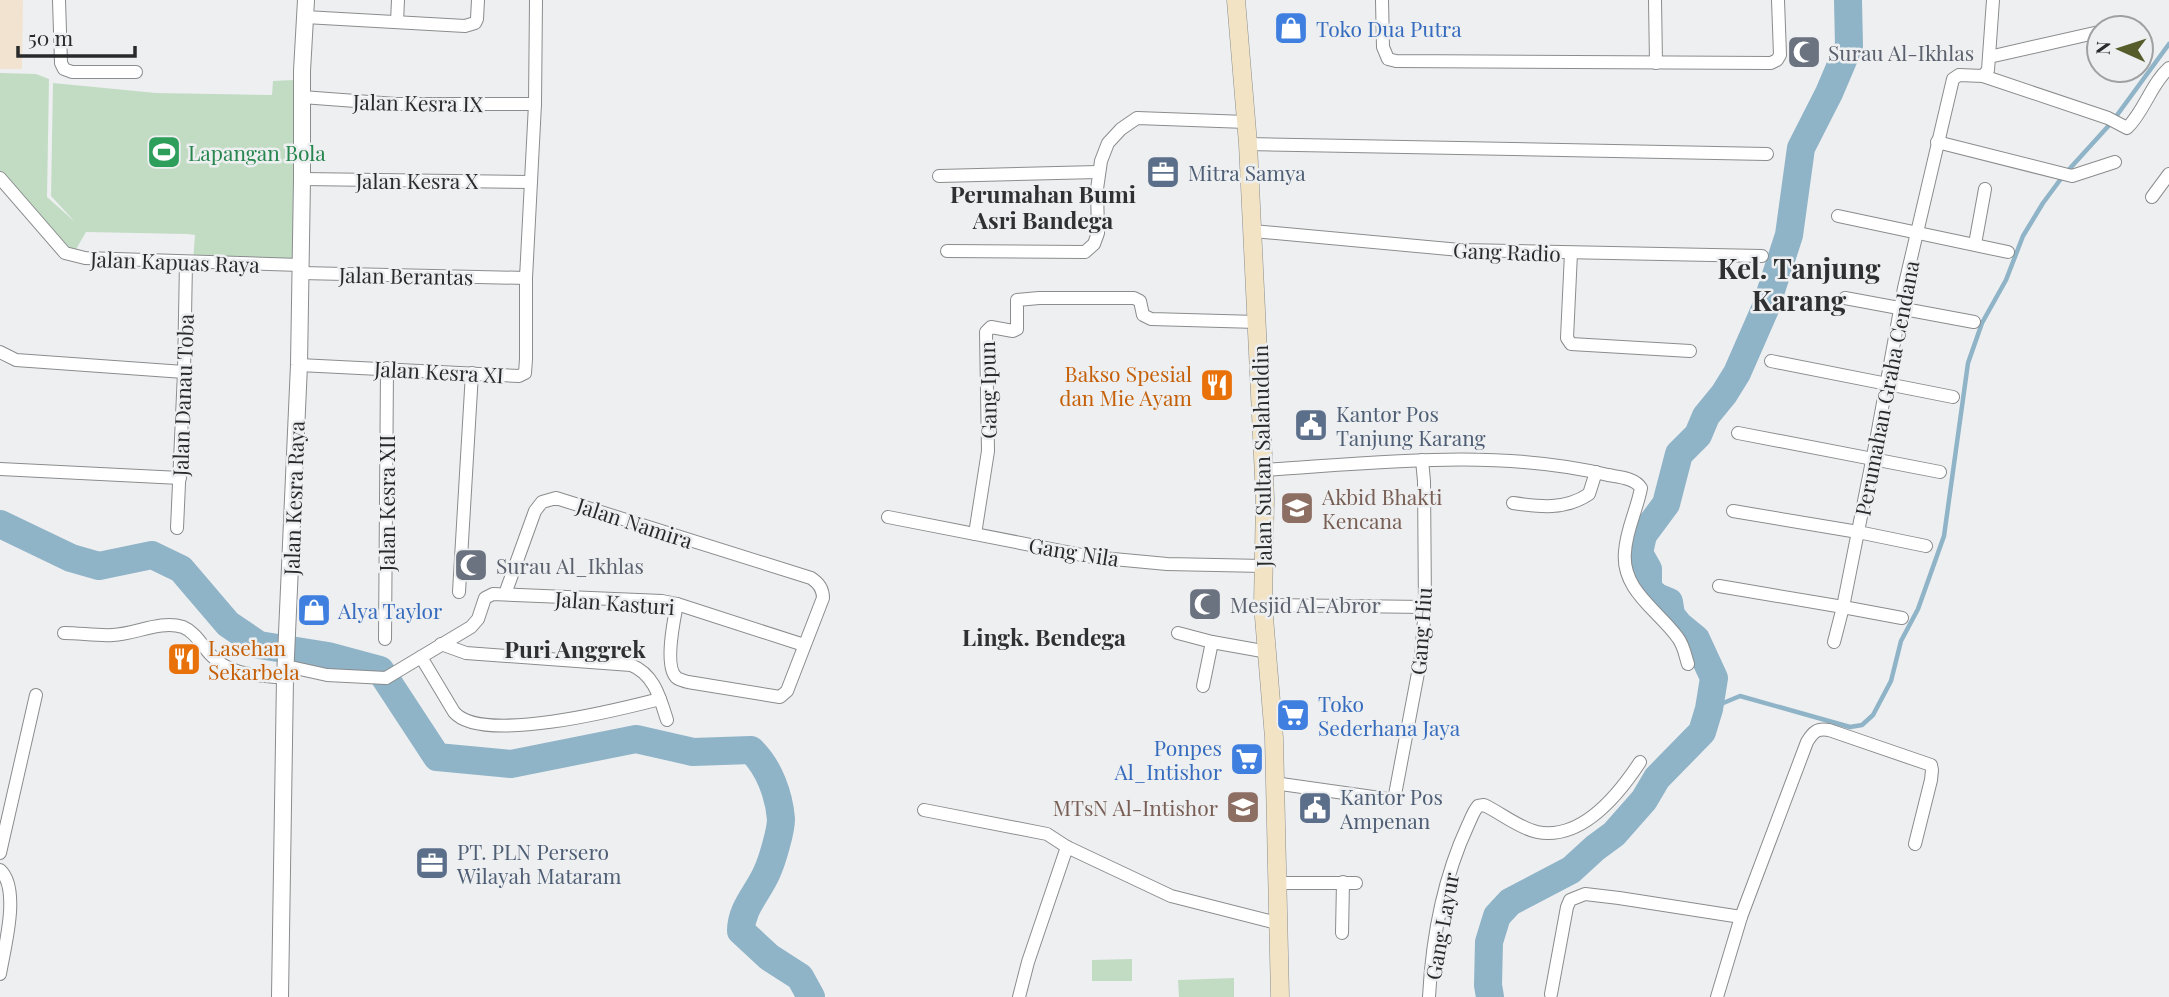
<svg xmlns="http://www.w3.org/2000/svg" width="2169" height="997" font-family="'Playfair Display',serif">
	<rect width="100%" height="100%" fill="#eeeff1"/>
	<polygon fill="#f2e3d0" points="0,0 23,0 22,69 0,69"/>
	<g fill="#c2dcc4">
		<polygon points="0,73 36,74 49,79 47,197 75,222 51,196 53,83 156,93 272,95 273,81 293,80 293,265 193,262 195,235 187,234 86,232 72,256 0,178"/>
		<polygon points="1132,959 1132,981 1092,981 1092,960"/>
		<polygon points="1234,978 1234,997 1179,997 1178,980"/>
	</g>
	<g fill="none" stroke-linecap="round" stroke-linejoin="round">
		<polyline stroke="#8fb3c7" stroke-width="4.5" points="1709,709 1740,696 1850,727 1862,725 1873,715 1891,681 1901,641 1918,609 1944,536 1968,363 1982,323 2006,280 2023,236 2043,203 2063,176 2112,122 2169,44"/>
		<g stroke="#8fb3c7" stroke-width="28">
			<path d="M0,524L71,558L99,566L152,555L181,569L228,624L259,645L328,656L380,670L437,757L511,764L636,739L693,752L751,750C769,767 779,795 781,819C781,831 772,861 767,872C758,893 741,908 741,931L769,957L800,977L811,997"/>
			<polyline points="1490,997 1488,985 1489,942 1497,916 1510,902 1571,870 1595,848 1614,834 1644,800 1657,778 1702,732 1709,709 1714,678 1696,639 1679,625 1671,615 1669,602 1657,597 1648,589 1648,569 1639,553 1643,535 1666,504 1679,454 1698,435 1706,416 1724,394 1737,373 1765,309 1789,235 1801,148 1829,93 1849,46 1848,0"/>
		</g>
		<g stroke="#8a8c8d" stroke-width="14">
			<g id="minor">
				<polyline points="59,0 61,63 64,69 72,72 136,72"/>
				<polyline points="1382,0 1383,47 1388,59 1396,61 1771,63 1777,60 1780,55 1778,0"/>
				<polyline points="1655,0 1656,63"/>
				<polyline points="305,17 465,26 475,23 477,19 478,0"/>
				<polyline points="397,22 398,0"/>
				<polyline points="1989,57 2099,32"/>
				<polyline points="1983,76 1988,70 1993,0"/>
				<polyline points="302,97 396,104 535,104"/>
				<polyline points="1937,142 2072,176 2115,162"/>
				<polyline points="1248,144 1767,154"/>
				<polyline points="939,176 1098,172"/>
				<polyline points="0,178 65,253 85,258 300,265"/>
				<polyline points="302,179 531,182"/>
				<polyline points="2152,197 2169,174"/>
				<polyline points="1838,216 2008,252"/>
				<polyline points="1253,231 1460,250 1762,256"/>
				<polyline points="1975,244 1985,189"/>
				<polyline points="947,251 1085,252 1094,244 1098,233 1097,189 1101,161 1108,143 1121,129 1137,118 1246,122"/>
				<polyline points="1571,253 1567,338 1571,344 1690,351"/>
				<polyline points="301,273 526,278 535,104 536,0"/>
				<polyline points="1845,298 1974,322"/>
				<polyline points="0,352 16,360 184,372"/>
				<polyline points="1771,361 1953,397"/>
				<polyline points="299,365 519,376 525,373 526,359 526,278"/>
				<polyline points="1738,433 1940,472"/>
				<polyline points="0,469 180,478"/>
				<path d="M1264,470C1375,463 1498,448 1608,475C1619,477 1635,478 1641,488C1637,510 1626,530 1625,552C1621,590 1659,611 1678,638C1684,646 1685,655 1688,664"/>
				<path d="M1513,503C1540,507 1565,510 1589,494L1596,472"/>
				<polyline points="1733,511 1858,532 1926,546"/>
				<polyline points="888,517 1092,557 1167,564 1264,566"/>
				<polyline points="177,528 184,372 186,262"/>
				<polyline points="975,534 988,451 986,332 991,327 1013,331 1017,329 1017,300 1039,298 1134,298 1140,301 1143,315 1151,319 1257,322"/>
				<path d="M1719,586L1843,607L1876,441L1904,288L1953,79L1959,75L1983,76L2108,118L2127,128C2144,112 2151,84 2169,68"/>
				<polyline points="459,592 472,373"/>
				<path d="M505,594L535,511L542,502L556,498L811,578C819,583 823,589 823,598L787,691L780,697L688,682C687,682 678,679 677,678C664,668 674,619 677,604"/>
				<polyline points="1263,605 1425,607"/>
				<path d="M64,633C80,633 97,636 113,635C136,634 160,620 183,627C195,632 201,644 210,654C229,676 258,675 285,678"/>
				<polyline points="1178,633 1212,642 1268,652"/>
				<polyline points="385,639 387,368"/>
				<polyline points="1834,642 1843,607 1902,618"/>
				<path d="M441,644L466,653L631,665C654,674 660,698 667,720"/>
				<path d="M421,657L454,712C481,745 621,709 660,699"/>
				<polyline points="286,666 327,675 386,678 471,627 478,619 485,598 493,594 662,601 677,604 804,645"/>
				<polyline points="1203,686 1212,642"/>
				<polyline points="1274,783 1394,800 1421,657 1425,607 1424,481 1422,460"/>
				<polyline points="924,810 1047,834 1067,847 1171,896 1277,923"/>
				<polyline points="0,853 36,695"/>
				<path d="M0,870C21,889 4,949 0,974"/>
				<polyline points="1278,883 1356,883"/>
				<polyline points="1342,933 1343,882"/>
				<polyline points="1551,994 1567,907 1570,900 1585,894 1619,898 1741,917"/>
				<polyline points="1019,997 1028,962 1067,847"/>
				<path d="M1429,997C1432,938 1443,879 1468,825C1471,819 1473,812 1478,806L1484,805C1501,813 1519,828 1537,832C1582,841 1619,794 1640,762"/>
				<path d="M1717,997L1741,917L1807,742C1813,732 1817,728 1829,730L1931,765L1932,770L1931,780L1915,844"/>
			</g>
		</g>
		<g stroke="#8a8c8d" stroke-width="18">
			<polyline id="tertiary" points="280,997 285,678 299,365 302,179 302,71 306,0"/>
		</g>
		<g stroke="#8a8c8d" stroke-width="19">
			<polyline id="secondary" points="1236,0 1248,144 1265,498 1263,605 1274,738 1280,997"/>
		</g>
		<use href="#minor" stroke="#fff" stroke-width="12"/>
		<use href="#tertiary" stroke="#fff" stroke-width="16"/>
		<use href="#secondary" stroke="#f1e3c4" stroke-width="18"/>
	</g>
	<defs>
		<g id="shop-square" transform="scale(1.75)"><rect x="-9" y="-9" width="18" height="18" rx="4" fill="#3f7fe0" stroke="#eeeff1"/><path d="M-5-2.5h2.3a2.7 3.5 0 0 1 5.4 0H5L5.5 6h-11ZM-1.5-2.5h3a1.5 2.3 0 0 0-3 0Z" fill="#fff"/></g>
		<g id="mosque-square" transform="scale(1.75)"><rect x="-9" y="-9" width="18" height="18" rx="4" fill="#6b7280" stroke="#eeeff1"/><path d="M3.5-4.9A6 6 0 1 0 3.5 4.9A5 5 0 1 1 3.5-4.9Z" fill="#fff"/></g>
		<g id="stadium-square" transform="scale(1.75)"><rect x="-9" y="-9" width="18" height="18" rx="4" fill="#2e9e5b" stroke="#eeeff1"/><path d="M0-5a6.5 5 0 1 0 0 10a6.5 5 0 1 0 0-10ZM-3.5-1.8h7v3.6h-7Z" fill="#fff"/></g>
		<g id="office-square" transform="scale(1.75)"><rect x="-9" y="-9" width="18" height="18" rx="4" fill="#5c6f8a" stroke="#eeeff1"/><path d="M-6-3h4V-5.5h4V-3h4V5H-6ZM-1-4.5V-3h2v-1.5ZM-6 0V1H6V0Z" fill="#fff"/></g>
		<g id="restaurant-square" transform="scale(1.75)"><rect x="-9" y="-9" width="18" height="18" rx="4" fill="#e8710a" stroke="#eeeff1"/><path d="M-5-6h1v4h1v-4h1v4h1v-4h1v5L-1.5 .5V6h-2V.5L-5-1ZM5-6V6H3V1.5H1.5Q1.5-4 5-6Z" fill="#fff"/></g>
		<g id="civic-square" transform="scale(1.75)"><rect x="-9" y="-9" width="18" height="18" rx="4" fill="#5c6f8a" stroke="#eeeff1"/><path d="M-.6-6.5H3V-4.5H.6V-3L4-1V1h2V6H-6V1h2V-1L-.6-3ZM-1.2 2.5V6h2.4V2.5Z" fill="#fff"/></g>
		<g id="university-square" transform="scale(1.75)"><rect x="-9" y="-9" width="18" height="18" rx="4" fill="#8d6e63" stroke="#eeeff1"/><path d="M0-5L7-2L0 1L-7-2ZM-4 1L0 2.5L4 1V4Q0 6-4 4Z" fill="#fff"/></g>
		<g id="supermarket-square" transform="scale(1.75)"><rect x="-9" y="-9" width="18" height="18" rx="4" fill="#3f7fe0" stroke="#eeeff1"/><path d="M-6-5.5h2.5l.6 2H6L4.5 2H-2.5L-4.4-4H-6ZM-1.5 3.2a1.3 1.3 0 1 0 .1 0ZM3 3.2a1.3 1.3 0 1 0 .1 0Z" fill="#fff"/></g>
		<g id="school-square" transform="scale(1.75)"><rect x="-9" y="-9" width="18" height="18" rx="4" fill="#8d6e63" stroke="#eeeff1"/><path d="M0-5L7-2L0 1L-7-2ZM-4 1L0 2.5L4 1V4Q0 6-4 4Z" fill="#fff"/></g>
	</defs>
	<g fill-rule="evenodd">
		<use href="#shop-square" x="1291" y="28"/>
		<use href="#mosque-square" x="1804" y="52"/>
		<use href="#stadium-square" x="164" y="152"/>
		<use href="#office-square" x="1163" y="172"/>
		<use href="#restaurant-square" x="1217" y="385"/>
		<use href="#civic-square" x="1311" y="425"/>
		<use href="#university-square" x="1297" y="508"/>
		<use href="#mosque-square" x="471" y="565"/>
		<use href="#mosque-square" x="1205" y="604"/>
		<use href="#shop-square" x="314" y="610"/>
		<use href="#restaurant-square" x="184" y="659"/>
		<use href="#supermarket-square" x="1293" y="715"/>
		<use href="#supermarket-square" x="1247" y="759"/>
		<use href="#school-square" x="1243" y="807"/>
		<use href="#civic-square" x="1315" y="808"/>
		<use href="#office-square" x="432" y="863"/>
	</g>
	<g text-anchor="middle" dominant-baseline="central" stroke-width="5" stroke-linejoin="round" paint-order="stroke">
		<g font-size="21" fill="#366cbe" stroke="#eeeff1" text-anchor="start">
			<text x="1316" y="28">Toko Dua Putra</text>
			<text x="338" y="610">Alya Taylor</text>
			<text x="1318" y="703">Toko<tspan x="1318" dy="24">Sederhana Jaya</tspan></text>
			<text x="1222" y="747" text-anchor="end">Ponpes<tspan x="1222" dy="24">Al_Intishor</tspan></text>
		</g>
		<g font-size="21" fill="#5b616d" stroke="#eeeff1" text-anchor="start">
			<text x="1828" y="52">Surau Al-Ikhlas</text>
			<text x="496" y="565">Surau Al_Ikhlas</text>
			<text x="1230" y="604">Mesjid Al-Abror</text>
		</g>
		<g font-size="21" fill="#292a2a" stroke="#eeeff1">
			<text transform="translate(418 102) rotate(1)">Jalan Kesra IX</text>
			<text x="417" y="180">Jalan Kesra X</text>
			<text transform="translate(1507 251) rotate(2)">Gang Radio</text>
			<text transform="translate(175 261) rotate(2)">Jalan Kapuas Raya</text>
			<text transform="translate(406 275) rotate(1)">Jalan Berantas</text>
			<text transform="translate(439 371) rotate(3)">Jalan Kesra XI</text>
			<text transform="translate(1886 388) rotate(-79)">Perumahan Graha Cendana</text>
			<text transform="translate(987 390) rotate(-91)">Gang Ipun</text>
			<text transform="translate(182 395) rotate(-88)">Jalan Danau Toba</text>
			<text transform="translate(1261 456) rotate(-91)">Jalan Sultan Salahuddin</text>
			<text transform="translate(293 498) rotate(-88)">Jalan Kesra Raya</text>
			<text transform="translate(386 503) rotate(-90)">Jalan Kesra XII</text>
			<text transform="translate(635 522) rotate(18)">Jalan Namira</text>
			<text transform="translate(1074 551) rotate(9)">Gang Nila</text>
			<text transform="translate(615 602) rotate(4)">Jalan Kasturi</text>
			<text transform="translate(1420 631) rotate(-86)">Gang Hiu</text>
			<text transform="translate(1441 926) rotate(-80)">Gang Layur</text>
		</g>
		<g font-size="21" fill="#27864d" stroke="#eeeff1" text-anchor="start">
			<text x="188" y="152">Lapangan Bola</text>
		</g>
		<g font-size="21" fill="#4e5e75" stroke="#eeeff1" text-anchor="start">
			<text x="1188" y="172">Mitra Samya</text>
			<text x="1336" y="413">Kantor Pos<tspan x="1336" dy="24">Tanjung Karang</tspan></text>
			<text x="1340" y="796">Kantor Pos<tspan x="1340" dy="24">Ampenan</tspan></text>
			<text x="457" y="851">PT. PLN Persero<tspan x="457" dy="24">Wilayah Mataram</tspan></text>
		</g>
		<g font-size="21" fill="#c56008" stroke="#eeeff1" text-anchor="end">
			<text x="1192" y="373">Bakso Spesial<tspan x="1192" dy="24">dan Mie Ayam</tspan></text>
			<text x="208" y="647" text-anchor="start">Lasehan<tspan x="208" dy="24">Sekarbela</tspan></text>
		</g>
		<g font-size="21" fill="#785e54" stroke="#eeeff1" text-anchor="start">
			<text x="1322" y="496">Akbid Bhakti<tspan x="1322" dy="24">Kencana</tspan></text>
			<text x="1218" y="807" text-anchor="end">MTsN Al-Intishor</text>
		</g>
		<g font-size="23" font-weight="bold" fill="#2e3031" stroke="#eeeff1">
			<text x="1043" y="193">Perumahan Bumi<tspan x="1043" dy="26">Asri Bandega</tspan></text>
			<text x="1044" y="636">Lingk. Bendega</text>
			<text x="575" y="648">Puri Anggrek</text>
		</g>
		<g font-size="28" font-weight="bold" fill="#2e3031" stroke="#eeeff1">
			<text x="1799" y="267">Kel. Tanjung<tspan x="1799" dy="32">Karang</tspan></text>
		</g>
	</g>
	<g transform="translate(2120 49) rotate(273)"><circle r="33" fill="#eeeff1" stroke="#9fa0a1" stroke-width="2"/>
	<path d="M0-5L12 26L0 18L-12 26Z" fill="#565d2b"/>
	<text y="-10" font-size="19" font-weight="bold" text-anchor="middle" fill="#292a2a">N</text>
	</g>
	<path d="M18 46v10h117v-10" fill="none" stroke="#292a2a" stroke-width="3.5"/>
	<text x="28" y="46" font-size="21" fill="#292a2a" stroke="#eeeff1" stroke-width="5" paint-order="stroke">50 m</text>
</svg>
